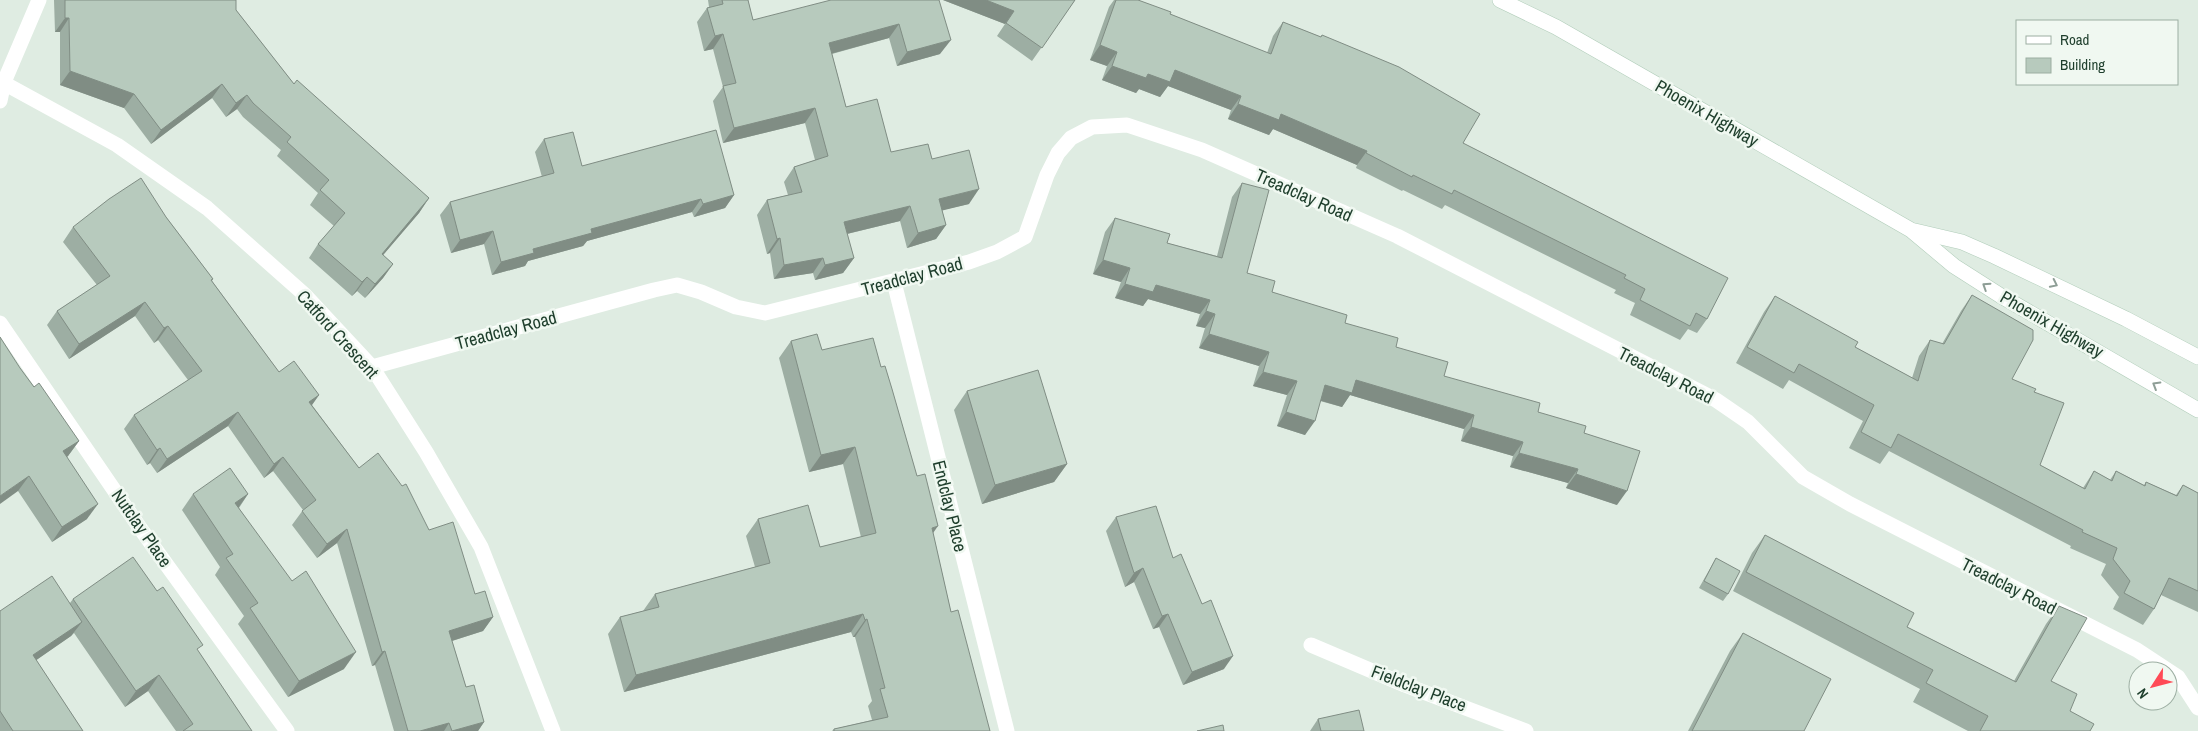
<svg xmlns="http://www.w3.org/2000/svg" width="2198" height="731" font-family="'Archivo Narrow',sans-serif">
	<rect width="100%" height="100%" fill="#dfece2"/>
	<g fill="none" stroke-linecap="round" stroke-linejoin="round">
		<g stroke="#b1cdba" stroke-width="16">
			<g id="secondary">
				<polyline points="1500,0 1556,27 1911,230 1954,266 2001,296 2198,410"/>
				<polyline points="1915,231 1962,242 1994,256 2126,319 2198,357"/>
			</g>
		</g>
		<g stroke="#fff" stroke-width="15">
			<polyline points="0,81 117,145 207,208 305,295 372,367 426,452 481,547 553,731"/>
			<polyline points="0,101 4,82 39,0"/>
			<polyline points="894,282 1007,731"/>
			<polyline points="0,323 140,528 287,731"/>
			<polyline points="372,367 654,290 677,285 701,292 736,307 765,313 969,262 997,252 1025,237 1047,175 1058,153 1071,138 1092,127 1127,125 1202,150 1397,236 1716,400 1748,422 1803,477 1850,504 2137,650 2178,677 2198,708"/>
			<polyline points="1311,645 1405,685 1526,731"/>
		</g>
		<use href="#secondary" stroke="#fff" stroke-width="15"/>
	</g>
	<g fill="#9daea3">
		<polygon points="54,0 236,0 236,10 294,84 429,198 419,213 383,255 393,264 383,278 365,298 357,291 352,296 309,258 318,244 334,226 310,205 318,193 277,156 281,150 243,117 237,109 226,117 212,98 151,144 124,108 60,85 60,32 55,32"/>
		<polygon points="708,0 748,0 753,20 939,0 940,54 897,66 889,38 832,54 846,107 891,152 932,159 969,204 942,210 946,225 936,239 907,248 900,221 847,234 854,258 843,273 815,280 813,273 774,279 770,253 767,254 757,215 767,200 788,195 784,182 794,167 815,160 805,123 723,143 713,101 723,87 713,49 704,51 697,22 707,8 709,7"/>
		<polygon points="943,0 1075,0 1032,61 997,36 1005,24"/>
		<polygon points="1114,0 1138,0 1170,14 1267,53 1273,36 1283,22 1321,37 1322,35 1463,143 1707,319 1697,333 1688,329 1680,340 1630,315 1635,303 1614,293 1616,290 1445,205 1442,209 1403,190 1402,191 1356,168 1357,165 1273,129 1269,135 1228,119 1231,110 1168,86 1160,97 1139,89 1136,93 1102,80 1107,66 1090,60 1109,7"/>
		<polygon points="544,139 582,166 734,195 725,208 694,217 692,212 587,241 583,246 528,261 525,266 492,275 484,244 451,253 440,215 450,202 542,177 535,152"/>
		<polygon points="1242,183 1247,273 1272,292 1345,323 1396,347 1444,376 1538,412 1584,433 1617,505 1566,488 1568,483 1510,467 1513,456 1461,441 1464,429 1350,395 1342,407 1320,401 1305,435 1277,426 1287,395 1253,386 1259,366 1199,348 1205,328 1196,326 1200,314 1148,299 1143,306 1115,298 1121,282 1093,274 1105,232 1115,218 1167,243 1217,256 1232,197"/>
		<polygon points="166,217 213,279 212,281 279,372 319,395 312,405 359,468 429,530 475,594 493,617 483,631 452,641 466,687 484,722 478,731 394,731 375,665 372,666 337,543 317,558 292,525 303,510 273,471 264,478 228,426 157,473 150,463 147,465 124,429 134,415 188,380 158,340 154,343 135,316 69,359 47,325 57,311 97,285 63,242 73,227"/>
		<polygon points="1972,295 2012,379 2034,392 2040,465 2083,488 2094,471 2110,480 2116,471 2144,485 2146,482 2176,495 2183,485 2198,493 2198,612 2161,595 2154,609 2143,625 2113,609 2119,597 2101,575 2106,564 2070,548 2071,546 1889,451 1880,464 1849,448 1863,421 1789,380 1783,389 1736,363 1764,312 1775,296 1855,347 1912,378 1919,356 1930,340 1942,344 1961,311"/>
		<polygon points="791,341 881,367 933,533 951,612 990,731 832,731 834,729 872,720 868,706 872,701 855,637 853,637 851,632 624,692 608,634 620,617 643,611 655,594 755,567 746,536 758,519 820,547 861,537 843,464 809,472 779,358"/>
		<polygon points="20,368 34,387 79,441 68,456 67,457 87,519 52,542 18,491"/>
		<polygon points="967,391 1067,464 1054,482 982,504 954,410"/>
		<polygon points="193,494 248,494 239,508 344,669 288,697 238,624 244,616 215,575 220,567 182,510"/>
		<polygon points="1116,517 1173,558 1224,669 1183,685 1159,627 1153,629 1134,582 1125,587 1106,531"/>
		<polygon points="1765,535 1907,627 2014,681 2046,624 2059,606 2051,681 2070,711 2090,731 1968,731 1913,702 1920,689 1733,591 1752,553"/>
		<polygon points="1716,558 1728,594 1723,601 1699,588 1712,565"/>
		<polygon points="73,599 198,651 252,731 176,731 148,691 125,707 74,633 71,636 36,660 83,731 0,731 0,611 70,603"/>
		<polygon points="1743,633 1804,731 1688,731 1730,651"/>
		<polygon points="1318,719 1364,731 1310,731"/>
	</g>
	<g fill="#808d84">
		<polygon points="943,0 986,0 1014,11 1005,24"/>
		<polygon points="65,18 69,18 60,32 55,32"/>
		<polygon points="899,24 889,38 819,57 829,43"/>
		<polygon points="723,34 713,49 704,51 715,36"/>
		<polygon points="951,40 940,54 897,66 907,52"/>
		<polygon points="1100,45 1117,52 1107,66 1090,60"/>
		<polygon points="1112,66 1148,74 1175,70 1241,96 1231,110 1168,86 1160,97 1139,89 1136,93 1102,80"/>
		<polygon points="70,71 134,94 124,108 60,85"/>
		<polygon points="222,84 212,98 151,144 161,130"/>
		<polygon points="247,95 237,109 226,117 236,103"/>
		<polygon points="1238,104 1281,114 1367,151 1357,165 1273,129 1269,135 1228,119"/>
		<polygon points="815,108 805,123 723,143 734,128"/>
		<polygon points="979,189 969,204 928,214 939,199"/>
		<polygon points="734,195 725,208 694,217 703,204"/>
		<polygon points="429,198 419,213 372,268 382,254"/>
		<polygon points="701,199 692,212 587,241 583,246 528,261 525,266 492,275 501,262 533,249 591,229"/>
		<polygon points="910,206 900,221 834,237 844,222"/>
		<polygon points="946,225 936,239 907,248 918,233"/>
		<polygon points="493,231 484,244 451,253 460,240"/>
		<polygon points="780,238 770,253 767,254 777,239"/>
		<polygon points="823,258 813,273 774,279 784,265"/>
		<polygon points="854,258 843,273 815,280 825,265"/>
		<polygon points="1103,260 1130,268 1121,282 1093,274"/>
		<polygon points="393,264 383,278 365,298 375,284"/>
		<polygon points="367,277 357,291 352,296 362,282"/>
		<polygon points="1125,284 1156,285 1210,300 1200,314 1148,299 1143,306 1115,298"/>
		<polygon points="145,302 135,316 69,359 79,344"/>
		<polygon points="1206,311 1215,314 1205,328 1196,326"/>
		<polygon points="168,326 158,340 154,343 164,328"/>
		<polygon points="1209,334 1269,352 1259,366 1199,348"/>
		<polygon points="1263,372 1297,381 1287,395 1253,386"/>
		<polygon points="1356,380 1474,415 1464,429 1350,395 1342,407 1315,399 1325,385"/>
		<polygon points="319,395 309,409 309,402"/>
		<polygon points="238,412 228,426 157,473 167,459"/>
		<polygon points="1286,412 1315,421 1305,435 1277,426"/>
		<polygon points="1471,427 1523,442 1513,456 1461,441"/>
		<polygon points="79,441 68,456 53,466 63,451"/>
		<polygon points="855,447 843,464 809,472 821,455"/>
		<polygon points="160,448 150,463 147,465 157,450"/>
		<polygon points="1519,453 1578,469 1568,483 1510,467"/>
		<polygon points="283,457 273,471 264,478 274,464"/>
		<polygon points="1067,464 1054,482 982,504 995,485"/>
		<polygon points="1576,474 1627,491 1617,505 1566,488"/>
		<polygon points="29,476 18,491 0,504 0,496"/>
		<polygon points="248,494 236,511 235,503"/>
		<polygon points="98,504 87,519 52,542 62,527"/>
		<polygon points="938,526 926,543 932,528"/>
		<polygon points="347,529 337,543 317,558 327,544"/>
		<polygon points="1143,568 1134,582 1125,587 1134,573"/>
		<polygon points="863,614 851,632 624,692 636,675"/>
		<polygon points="1168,614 1159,627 1153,629 1162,616"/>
		<polygon points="493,617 483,631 439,645 449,631"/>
		<polygon points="867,619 855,637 853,637 865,620"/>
		<polygon points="82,622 71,636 22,670 33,655"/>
		<polygon points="385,651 375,665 372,666 382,652"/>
		<polygon points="356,652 344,669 288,697 299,681"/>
		<polygon points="1233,656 1224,669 1183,685 1192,672"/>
		<polygon points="159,675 148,691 125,707 136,691"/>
		<polygon points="484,722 478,731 452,731"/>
		<polygon points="449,723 444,731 420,731"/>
	</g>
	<g fill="#b7cabd" stroke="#808d84">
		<polygon points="65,0 236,0 236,10 294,84 297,80 429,198 382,254 393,264 375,284 367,277 362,282 318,244 345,213 320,190 329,180 287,142 291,137 253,103 247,95 236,103 222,84 161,130 134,94 70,71 69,18 65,18"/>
		<polygon points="722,0 748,0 753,20 831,0 939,0 951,40 907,52 899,24 829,43 846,107 877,99 891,152 928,144 932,159 969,150 979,189 939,199 946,225 918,233 910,206 844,222 854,258 825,265 823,258 784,265 780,238 777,239 767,200 802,192 794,167 828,156 815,108 734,128 723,86 736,83 723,34 715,36 707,8 723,4"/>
		<polygon points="986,0 1075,0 1042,48 1006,23 1014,11"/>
		<polygon points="1116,0 1138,0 1171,12 1170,14 1271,54 1283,22 1321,37 1322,35 1399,67 1480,114 1463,143 1728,278 1707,319 1696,313 1690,326 1640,300 1645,289 1624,278 1626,275 1454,190 1452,194 1413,175 1412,177 1366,153 1367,151 1281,114 1279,120 1238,104 1241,96 1175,70 1170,82 1148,74 1146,78 1112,66 1117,52 1100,45"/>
		<polygon points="716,130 734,195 703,204 701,199 591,229 592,233 533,249 534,253 501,262 493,231 460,240 450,202 554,173 544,139 573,132 582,166"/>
		<polygon points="141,178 166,217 213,279 211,280 279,372 294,361 319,395 309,402 359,468 378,453 402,486 406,484 429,530 453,522 475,594 485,591 493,617 449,631 466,687 474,685 484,722 452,731 449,723 420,731 408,731 385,651 382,652 347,529 327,544 302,511 316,500 283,457 274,464 238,412 167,459 160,448 157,450 134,415 202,371 168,326 164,328 145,302 79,344 57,311 110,276 73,227 109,199"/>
		<polygon points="1242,183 1269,190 1247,273 1275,281 1272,292 1347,315 1345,323 1398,338 1396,347 1448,362 1444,376 1540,403 1538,412 1586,426 1584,433 1640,451 1627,491 1576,474 1578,469 1519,453 1523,442 1471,427 1474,415 1356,380 1352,393 1325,385 1315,421 1286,412 1297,381 1263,372 1269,352 1209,334 1215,314 1206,311 1210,300 1156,285 1153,292 1125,284 1130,268 1103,260 1115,218 1170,234 1167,243 1222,258"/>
		<polygon points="1972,295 2033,330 2033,340 2012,379 2036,389 2034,392 2064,403 2040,465 2085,489 2094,471 2112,481 2116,471 2145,486 2146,482 2177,496 2183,485 2198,493 2198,591 2169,578 2154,609 2124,593 2130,581 2113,559 2117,548 2082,532 2083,530 1898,434 1891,448 1861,432 1874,405 1799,364 1794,373 1747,347 1775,296 1858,342 1855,347 1918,381 1930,340 1944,344"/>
		<polygon points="817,334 822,350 873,338 881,367 885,366 892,389 917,476 925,474 938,526 932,528 951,612 958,610 990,731 834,731 834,729 888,717 880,689 885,688 867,619 865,620 863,614 636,675 620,617 659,607 655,594 770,563 758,519 808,505 820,547 876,533 855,447 821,455 791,341"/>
		<polygon points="0,337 20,368 34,387 39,383 79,441 63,451 98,504 62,527 29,476 0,496"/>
		<polygon points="1038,370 1067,464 995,485 967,391"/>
		<polygon points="230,468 248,494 235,503 292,581 306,571 356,652 299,681 250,608 258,603 226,558 233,554 193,494"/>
		<polygon points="1156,506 1173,558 1181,554 1202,604 1211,600 1233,656 1192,672 1168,614 1162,616 1143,568 1134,573 1116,517"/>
		<polygon points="1765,535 1914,613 1907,627 2016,682 2059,606 2087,618 2051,681 2077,694 2070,711 2094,724 2090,731 1980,731 1988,716 1926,683 1933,670 1746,572"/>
		<polygon points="133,557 157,591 163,587 203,645 197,649 252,731 183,731 193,724 159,675 136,691 73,599"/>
		<polygon points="1716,558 1740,571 1728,594 1704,581"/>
		<polygon points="52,576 82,622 33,655 83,731 13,731 0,711 0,611"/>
		<polygon points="1743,633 1831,679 1804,731 1692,731"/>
		<polygon points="1359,710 1364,731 1321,731 1318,719"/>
		<polygon points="1223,725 1224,731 1197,731"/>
	</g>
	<defs><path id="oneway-chevron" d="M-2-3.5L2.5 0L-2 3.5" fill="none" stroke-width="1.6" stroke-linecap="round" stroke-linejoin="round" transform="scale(1.25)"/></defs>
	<g stroke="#8e9e96">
		<use href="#oneway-chevron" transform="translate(2054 284) rotate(26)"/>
		<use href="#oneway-chevron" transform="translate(1986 286) rotate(-147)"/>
		<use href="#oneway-chevron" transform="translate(2156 385) rotate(-149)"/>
	</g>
	<g text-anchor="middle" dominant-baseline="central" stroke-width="5" stroke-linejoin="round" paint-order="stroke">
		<g font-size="18" fill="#1e3e2c" stroke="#f0f8f1">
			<text transform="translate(1707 113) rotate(30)">Phoenix Highway</text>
			<text transform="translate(1304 195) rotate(24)">Treadclay Road</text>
			<text transform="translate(912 276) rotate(-15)">Treadclay Road</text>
			<text transform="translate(2052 324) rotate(30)">Phoenix Highway</text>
			<text transform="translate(506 330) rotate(-15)">Treadclay Road</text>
			<text transform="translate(338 334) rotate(48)">Catford Crescent</text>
			<text transform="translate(1666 375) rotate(27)">Treadclay Road</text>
			<text transform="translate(950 506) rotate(76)">Endclay Place</text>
			<text transform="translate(142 528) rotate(55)">Nutclay Place</text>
			<text transform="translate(2009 586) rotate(27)">Treadclay Road</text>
			<text transform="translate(1419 688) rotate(21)">Fieldclay Place</text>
		</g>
	</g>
	<rect x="2016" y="20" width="162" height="65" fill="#f0f8f1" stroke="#9caea2"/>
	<rect x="2026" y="36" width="25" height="8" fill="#ffffff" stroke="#9caea2"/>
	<text x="2060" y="45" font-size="15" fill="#1e3e2c">Road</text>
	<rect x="2026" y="58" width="25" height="15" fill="#b7cabd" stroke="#9caea2"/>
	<text x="2060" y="70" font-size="15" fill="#1e3e2c">Building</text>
	<g transform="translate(2153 686) rotate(234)"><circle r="24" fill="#f0f8f1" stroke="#9caea2"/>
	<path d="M0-4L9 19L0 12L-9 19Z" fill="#ff4a56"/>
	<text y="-8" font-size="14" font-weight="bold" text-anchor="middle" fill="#1e3e2c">N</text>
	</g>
</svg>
